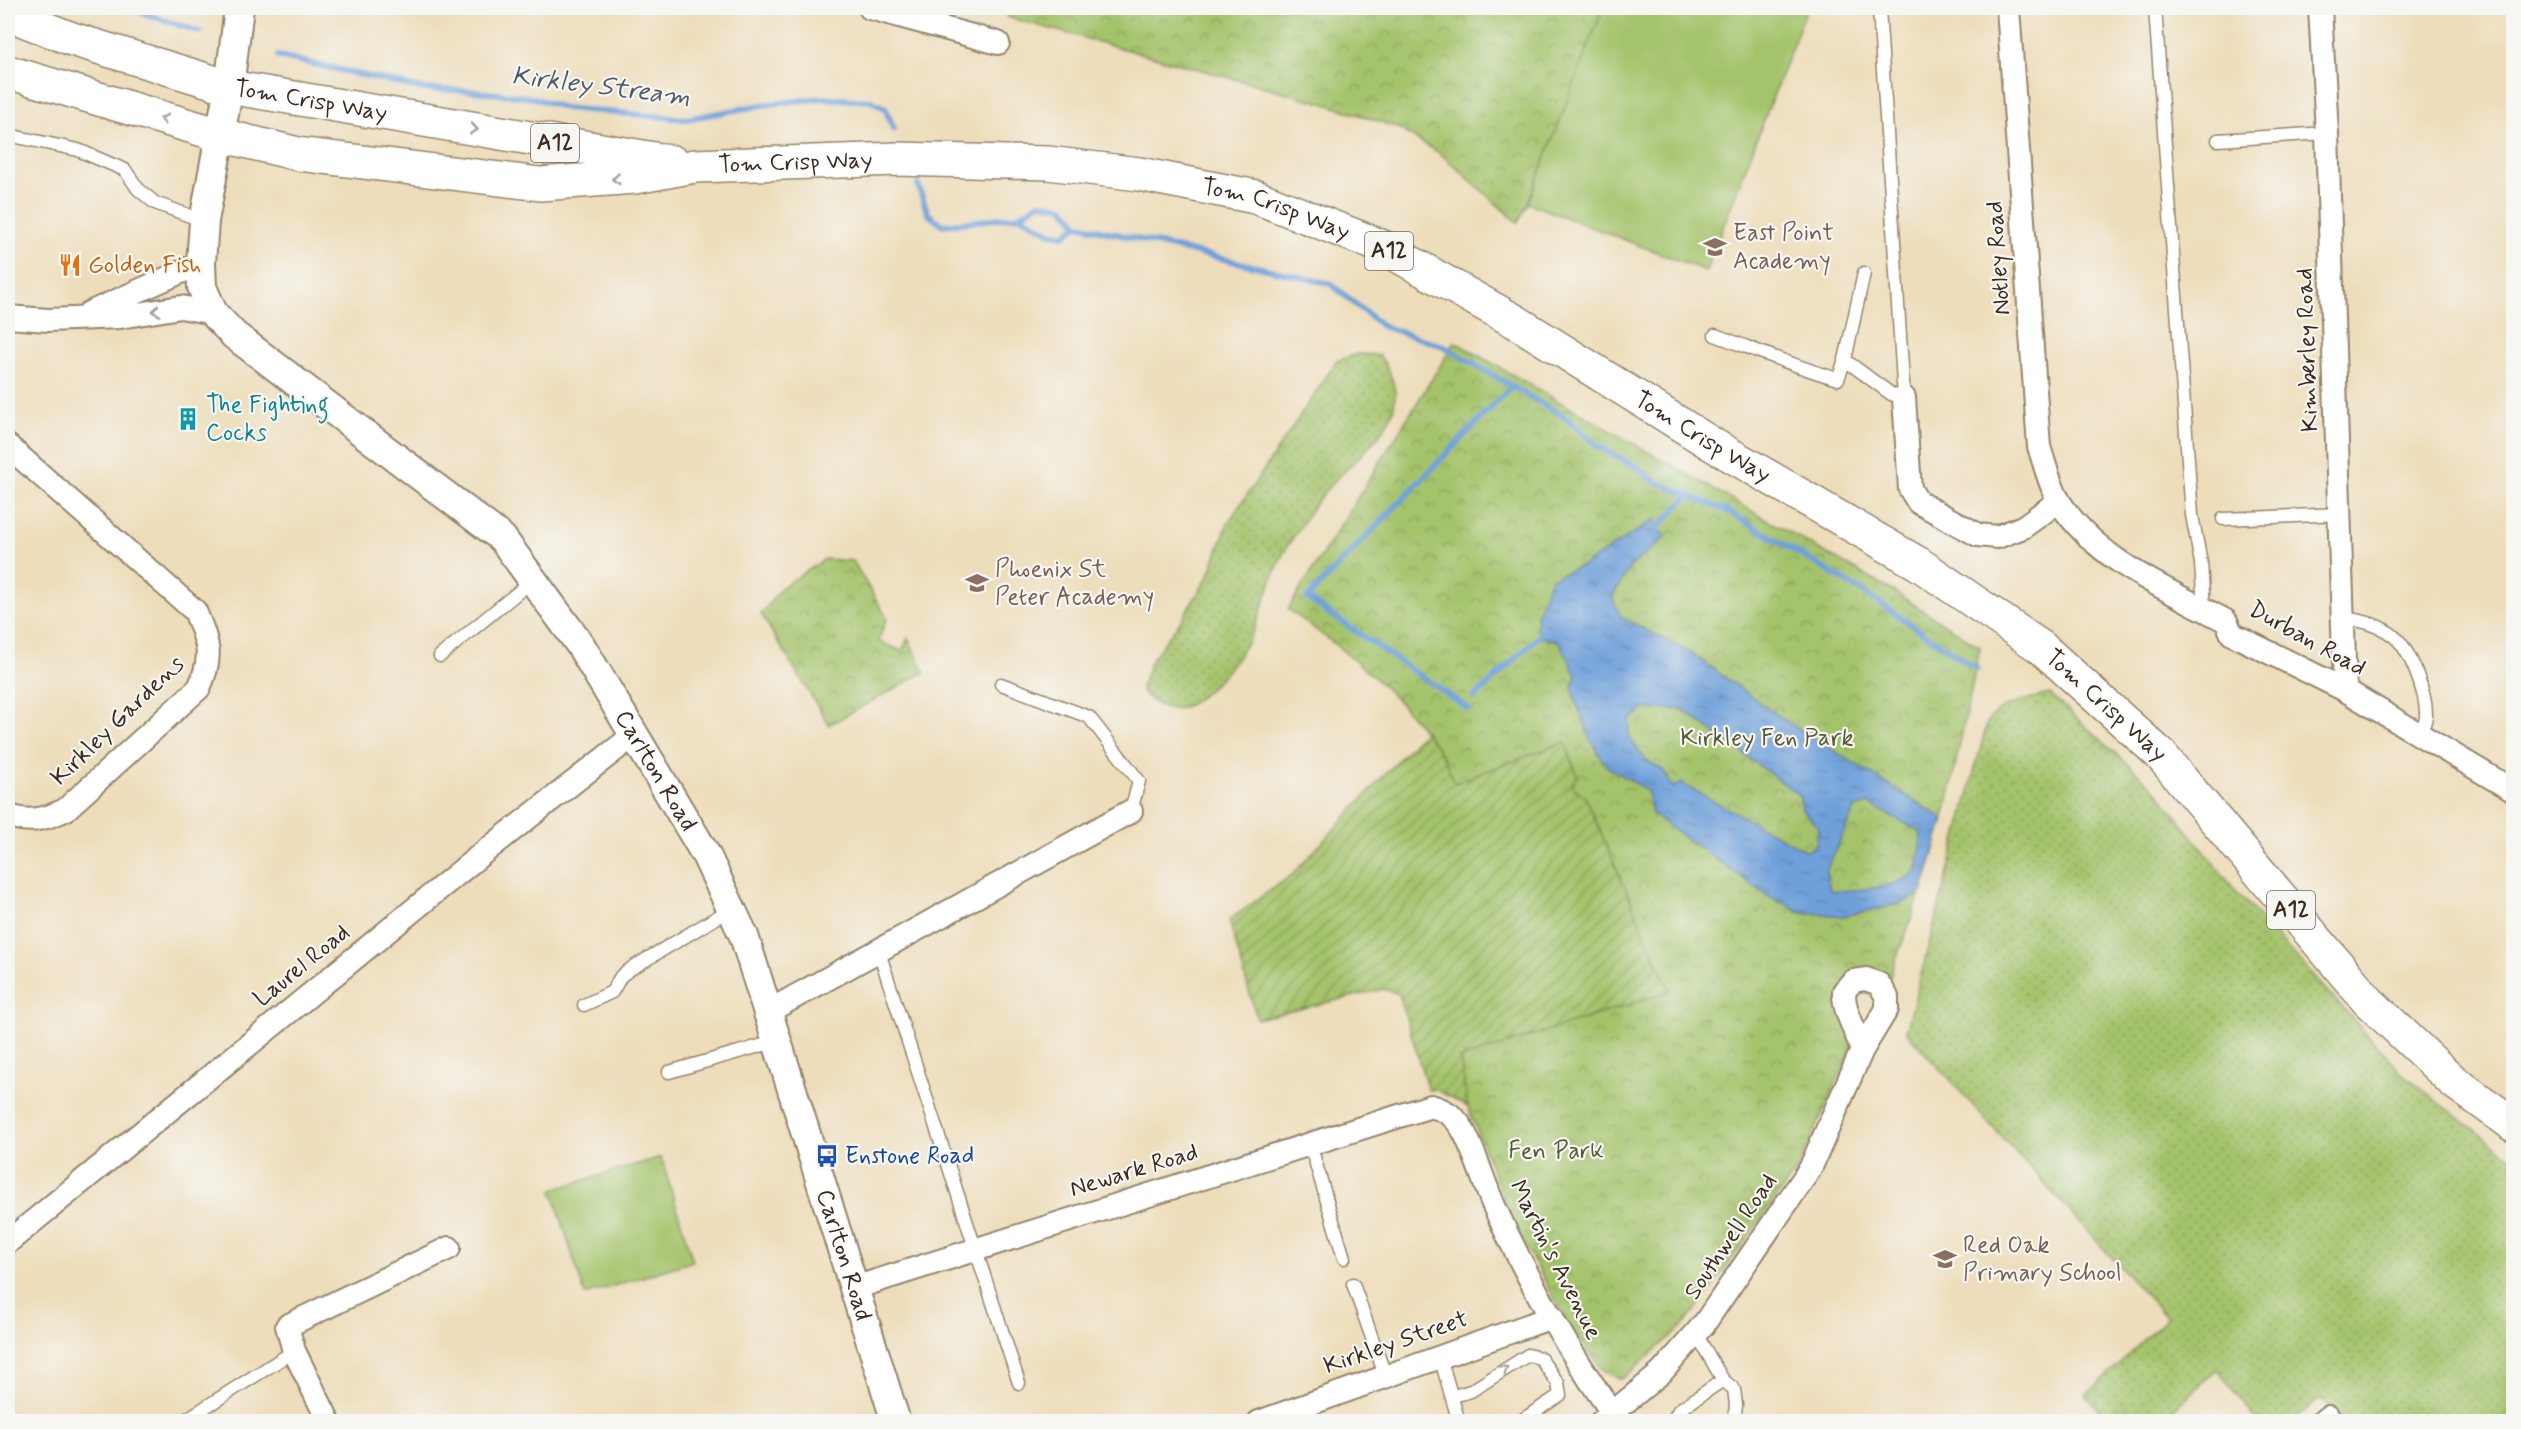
<svg xmlns="http://www.w3.org/2000/svg" width="2521" height="1429" font-family="Mynerve,sans-serif">
	<defs>
		<pattern id="grass-dots" width="8" height="8" patternUnits="userSpaceOnUse" patternTransform="scale(1.5)"><rect width="8" height="8" fill="#a4c36b"/><path d="M2 2h.1M6 6h.1" fill="none" stroke="#879f57" stroke-width="1.8" stroke-linecap="round"/></pattern>
		<pattern id="park-crowns" width="20" height="18" patternUnits="userSpaceOnUse" patternTransform="scale(1.5)"><rect width="20" height="18" fill="#a4c36b"/><path d="M2 6a3 3 0 1 1 6 0M12 15a3 3 0 1 1 6 0" fill="none" stroke="#879f57"/></pattern>
		<pattern id="garden-furrows" width="10" height="10" patternUnits="userSpaceOnUse" patternTransform="scale(1.5)"><rect width="10" height="10" fill="#a4c36b"/><path d="M-1 1l2-2M0 10L10 0M9 11l2-2" fill="none" stroke="#879f57"/></pattern>
		<pattern id="water-ripples" width="26" height="14" patternUnits="userSpaceOnUse" patternTransform="scale(1.5)"><rect width="26" height="14" fill="#70a0da"/><path d="M2 4q2-2 4 0t4 0M15 11q2-2 4 0t4 0" fill="none" stroke="#5d83b0"/></pattern>
	</defs>
	<rect width="100%" height="100%" fill="#f6f6f2"/>
	<filter id="ink" filterUnits="userSpaceOnUse"><feTurbulence type="fractalNoise" baseFrequency=".0167" numOctaves="2"/><feDisplacementMap in="SourceGraphic" scale="12" xChannelSelector="R" yChannelSelector="G"/><feConvolveMatrix kernelMatrix="1 2 1 2 8 2 1 2 1" color-interpolation-filters="sRGB"/></filter>
	<filter id="wash" filterUnits="userSpaceOnUse"><feTurbulence type="fractalNoise" baseFrequency=".008" numOctaves="4" result="noise"/><feDisplacementMap in="SourceGraphic" scale="24" xChannelSelector="R" yChannelSelector="G"/><feGaussianBlur stdDeviation="1.35" result="paint"/><feColorMatrix in="noise" values="0 0 0 0 0 0 0 0 0 0 0 0 0 0 0 0 0 1.4 0 .05"/><feComposite in="paint" operator="in"/></filter>
	<g filter="url(#wash)">
		<rect width="100%" height="100%" fill="#edddba"/>
		<g fill="url(#grass-dots)" stroke="#707644" stroke-width="1.5">
			<path d="M1357,354L1379,355C1390,370 1398,387 1394,406C1389,435 1345,468 1326,490C1313,505 1303,523 1292,539C1269,573 1266,609 1247,643C1237,661 1204,700 1183,707C1167,713 1149,702 1141,689L1150,662L1182,619L1209,575L1228,523L1337,361Z"/>
			<path d="M2050,694L2154,788L2239,895L2406,1077L2513,1159V1421H2343L2322,1398L2291,1421H2257L2217,1369L2161,1421H2109L2086,1395L2167,1318L1906,1032L1987,723C1999,703 2028,699 2050,694Z"/>
		</g>
		<g fill="url(#park-crowns)" stroke="#707644" stroke-width="1.5">
			<polygon points="1012,8 1603,8 1528,203 1518,223 1441,154 1396,127 1323,103 1007,17"/>
			<path d="M1455,342L1896,593L1980,647L1946,810L1914,912L1888,980L1850,972L1853,1045L1798,1168L1685,1324L1622,1379L1604,1372L1571,1328L1512,1222L1468,1107L1460,1059L1670,991L1572,786L1565,742L1455,783C1423,710 1351,655 1288,609Z"/>
			<polygon points="825,559 853,561 887,618 878,641 902,651 908,638 925,672 829,725 761,614 782,587"/>
		</g>
		<polygon fill="url(#garden-furrows)" stroke="#707644" stroke-width="1.5" points="1425,731 1444,758 1455,783 1565,742 1577,775 1572,786 1586,798 1670,991 1460,1059 1468,1107 1437,1090 1428,1090 1399,994 1384,989 1257,1019 1229,920 1293,874"/>
		<g fill="#a4c36b" stroke="#707644" stroke-width="1.5">
			<polygon points="1603,8 1807,8 1706,271 1528,203"/>
			<polygon points="661,1157 693,1261 585,1295 552,1190"/>
		</g>
		<path fill="url(#water-ripples)" stroke="#56657c" stroke-width="1.5" fill-rule="evenodd" d="M1654,520L1666,537L1631,566L1612,597L1621,617L1694,655L1781,718L1944,819L1922,893L1900,904L1843,916L1801,912L1768,896L1652,814L1647,790L1606,766L1591,741L1577,704L1572,688L1576,675L1559,641L1538,637L1536,616L1551,578L1584,565ZM1643,709H1682L1799,795L1802,809L1818,827L1816,846L1806,851L1681,783L1673,788L1663,770L1646,760L1629,737L1630,720ZM1869,804L1921,832C1920,842 1921,861 1916,870C1905,888 1850,892 1830,890L1826,871L1855,808Z"/>
		<g fill="none" stroke-linecap="round" stroke-linejoin="round">
			<g stroke="#70a0da" stroke-width="6">
				<polyline points="128,8 200,32"/>
				<polyline points="278,56 424,89 472,91 534,98 565,108 686,119 762,105 822,98 871,101 885,108 894,129"/>
				<polyline points="918,185 928,214 943,225 1020,216 1050,233 1064,235 1078,225 1331,284 1382,326 1443,346 1566,418 1599,447 1640,469 1654,481 1729,512 1860,590 1977,669"/>
				<polyline points="1020,216 1039,203 1063,207 1078,225"/>
				<polyline points="1658,527 1688,496"/>
				<polyline points="1474,698 1538,637"/>
				<polyline points="1469,709 1307,598 1511,387"/>
			</g>
		</g>
	</g>
	<g filter="url(#ink)">
		<g fill="none" stroke-linecap="round" stroke-linejoin="round">
			<g stroke="#94846c" stroke-width="15">
				<g id="service">
					<polyline points="2155,8 2192,515 2201,563 2204,609"/>
					<polyline points="8,135 78,150 125,170 138,189 155,203 204,221"/>
					<polyline points="2218,140 2327,133"/>
					<path d="M1715,335C1756,350 1796,367 1838,379L1845,360L1891,394L1904,398L1879,8"/>
					<polyline points="1845,360 1864,273"/>
					<polyline points="2223,519 2341,514"/>
					<path d="M2344,618C2363,621 2379,624 2395,637C2410,650 2426,693 2426,713C2427,720 2422,728 2420,735"/>
					<polyline points="440,656 533,580"/>
					<polyline points="1001,684 1089,717 1139,781 1131,811"/>
					<polyline points="879,952 1019,1383"/>
					<polyline points="584,1005 612,992 621,976 632,968 731,909"/>
					<polyline points="669,1072 777,1041"/>
					<polyline points="1310,1144 1344,1258"/>
					<polyline points="1353,1284 1385,1375"/>
					<polyline points="1440,1357 1459,1422"/>
					<polyline points="1723,1380 1734,1389 1736,1405 1734,1422"/>
					<polyline points="1453,1396 1471,1391 1528,1355 1540,1358 1558,1383 1560,1395 1519,1422"/>
					<polyline points="182,1422 294,1351"/>
					<polyline points="1672,1422 1679,1410 1723,1380 1696,1334"/>
				</g>
			</g>
			<g stroke="#94846c" stroke-width="26">
				<g id="minor">
					<polyline points="870,8 998,43"/>
					<path d="M2008,8L2039,447C2045,464 2050,487 2060,503C2099,562 2165,588 2226,621L2232,634L2345,690L2514,791"/>
					<polyline points="2320,8 2327,133 2345,690"/>
					<polyline points="89,313 201,263"/>
					<polyline points="8,317 48,320 120,317 181,307 213,313"/>
					<polyline points="1904,398 1910,489 1918,502 1978,535 1997,537 2023,527 2059,501"/>
					<path d="M8,446L195,611C208,643 214,655 199,688L65,810C45,819 28,824 8,815"/>
					<polyline points="769,1011 1131,811"/>
					<polyline points="8,1242 478,857 634,735"/>
					<path d="M854,1288L1431,1106C1445,1110 1455,1116 1463,1130C1476,1154 1483,1181 1494,1206C1527,1279 1567,1349 1613,1414"/>
					<polyline points="329,1422 294,1351 287,1326 449,1248"/>
					<polyline points="1259,1422 1552,1317"/>
					<path d="M1601,1422L1661,1373L1704,1324L1810,1169L1862,1050L1887,1009V997L1879,984L1866,979L1853,981L1844,991C1843,1011 1856,1030 1862,1050"/>
					<polyline points="2322,1422 2328,1417"/>
				</g>
			</g>
			<g stroke="#94846c" stroke-width="32">
				<g id="tertiary">
					<path id="s1" d="M239,8L229,87L204,221L201,263L202,287L213,313L234,335L502,538L581,646L706,855L744,936L896,1422"/>
				</g>
			</g>
			<g stroke="#94846c" stroke-width="36">
				<g id="trunk">
					<path id="s2" d="M8,14L72,39L229,87L672,162"/>
					<path id="s3" d="M8,72L220,135L298,154L540,184L635,177L695,166L898,159L1048,163L1139,174L1256,197L1383,247L1518,323L1715,446L1919,564L2042,648L2160,754L2368,1001L2454,1082L2514,1125"/>
				</g>
			</g>
			<use href="#service" stroke="#fff" stroke-width="12"/>
			<use href="#minor" stroke="#fff" stroke-width="22"/>
			<use href="#tertiary" stroke="#fff" stroke-width="28"/>
			<use href="#trunk" stroke="#fff" stroke-width="33"/>
		</g>
		<defs><path id="oneway-chevron" d="M-2-3.5L2.5 0L-2 3.5" fill="none" stroke-width="1.6" stroke-linecap="round" stroke-linejoin="round" transform="scale(1.5)"/></defs>
		<g stroke="#a79f9a">
			<use href="#oneway-chevron" transform="translate(164 119) rotate(-164)"/>
			<use href="#oneway-chevron" transform="translate(474 129) rotate(9)"/>
			<use href="#oneway-chevron" transform="translate(616 179) rotate(176)"/>
			<use href="#oneway-chevron" transform="translate(156 311) rotate(170)"/>
			<use href="#oneway-chevron" transform="translate(1504 1369) rotate(-34)"/>
		</g>
	</g>
	<defs>
		<g id="school-bare" transform="scale(1.8)"><path d="M0-5L7-2L0 1L-7-2ZM-4 1L0 2.5L4 1V4Q0 6-4 4Z" fill="#8d6e63" stroke="#f6f6f2" stroke-width="2.5" paint-order="stroke"/></g>
		<g id="restaurant-bare" transform="scale(1.8)"><path d="M-5-6h1v4h1v-4h1v4h1v-4h1v5L-1.5 .5V6h-2V.5L-5-1ZM5-6V6H3V1.5H1.5Q1.5-4 5-6Z" fill="#e8710a" stroke="#f6f6f2" stroke-width="2.5" paint-order="stroke"/></g>
		<g id="building-bare" transform="scale(1.8)"><path d="M-4-6H4V6H1V3H-1V6H-4ZM-2.5-4.3h1.7v1.8h-1.7ZM.8-4.3h1.7v1.8H.8ZM-2.5-1h1.7V.8h-1.7ZM.8-1h1.7V.8H.8Z" fill="#0f9aa8" stroke="#f6f6f2" stroke-width="2.5" paint-order="stroke"/></g>
		<g id="bus-bare" transform="scale(1.8)"><path d="M-5-6H5V4H4V6H2V4H-2V6H-4V4H-5ZM-3.5-4V0h7V-4ZM-3.5 1.2v1.5H-2V1.2ZM2 1.2v1.5H3.5V1.2Z" fill="#1a4fb4" stroke="#f6f6f2" stroke-width="2.5" paint-order="stroke"/></g>
	</defs>
	<g fill-rule="evenodd">
		<use href="#school-bare" x="1715" y="247"/>
		<use href="#restaurant-bare" x="70" y="265"/>
		<use href="#building-bare" x="188" y="419"/>
		<use href="#school-bare" x="977" y="583"/>
		<use href="#bus-bare" x="827" y="1156"/>
		<use href="#school-bare" x="1945" y="1259"/>
	</g>
	<g text-anchor="middle" dominant-baseline="central" stroke-width="4.5" stroke-linejoin="round" paint-order="stroke">
		<g fill="#f6f6f2" stroke="#73675e" stroke-width="1.5">
			<rect x="531" y="124" width="48" height="38" rx="4.5"/>
			<rect x="1365" y="232" width="48" height="38" rx="4.5"/>
			<rect x="2267" y="891" width="48" height="38" rx="4.5"/>
		</g>
		<g font-size="22" font-weight="bold" fill="#3b2a1e">
			<text x="555" y="143">A12</text>
			<text x="1389" y="251">A12</text>
			<text x="2291" y="910">A12</text>
		</g>
		<g font-size="24" fill="#3b2a1e" stroke="#f6f6f2">
			<text stroke="none"><textPath href="#s2" startOffset="316">Tom Crisp Way</textPath></text>
			<text stroke="none"><textPath href="#s3" startOffset="802">Tom Crisp Way</textPath></text>
			<text stroke="none"><textPath href="#s3" startOffset="1288">Tom Crisp Way</textPath></text>
			<text transform="translate(1999 258) rotate(-94)">Notley Road</text>
			<text transform="translate(2308 350) rotate(-92)">Kimberley Road</text>
			<text stroke="none"><textPath href="#s3" startOffset="1774">Tom Crisp Way</textPath></text>
			<text transform="translate(2307 639) rotate(29)">Durban Road</text>
			<text stroke="none"><textPath href="#s3" startOffset="2260">Tom Crisp Way</textPath></text>
			<text transform="translate(118 721) rotate(-44)">Kirkley Gardens</text>
			<text stroke="none"><textPath href="#s1" startOffset="956">Carlton Road</textPath></text>
			<text transform="translate(302 966) rotate(-39)">Laurel Road</text>
			<text transform="translate(1134 1171) rotate(-17)">Newark Road</text>
			<text transform="translate(1731 1237) rotate(-56)">Southwell Road</text>
			<text stroke="none"><textPath href="#s1" startOffset="1478">Carlton Road</textPath></text>
			<text transform="translate(1555 1260) rotate(63)">Martin's Avenue</text>
			<text transform="translate(1396 1343) rotate(-19)">Kirkley Street</text>
		</g>
		<g font-size="24" fill="#785e54" stroke="#f6f6f2" text-anchor="start">
			<text x="1733" y="233">East Point<tspan x="1733" dy="28">Academy</tspan></text>
			<text x="995" y="569">Phoenix St<tspan x="995" dy="28">Peter Academy</tspan></text>
			<text x="1963" y="1245">Red Oak<tspan x="1963" dy="28">Primary School</tspan></text>
		</g>
		<g font-size="24" fill="#c56008" stroke="#f6f6f2" text-anchor="start">
			<text x="88" y="265">Golden Fish</text>
		</g>
		<g font-size="24" fill="#0d838f" stroke="#f6f6f2" text-anchor="start">
			<text x="206" y="405">The Fighting<tspan x="206" dy="28">Cocks</tspan></text>
		</g>
		<g font-size="24" fill="#5a5835" stroke="#f6f6f2">
			<text x="1767" y="738">Kirkley Fen Park</text>
			<text x="1556" y="1151">Fen Park</text>
		</g>
		<g font-size="24" fill="#164399" stroke="#f6f6f2" text-anchor="start">
			<text x="845" y="1156">Enstone Road</text>
		</g>
		<g font-size="26" font-style="italic" fill="#505969" stroke="#f6f6f2">
			<text transform="translate(601 87) rotate(7)">Kirkley Stream</text>
		</g>
	</g>
	<rect width="2521" height="1429" fill="none" stroke="#f6f6f2" stroke-width="30"/>
</svg>
